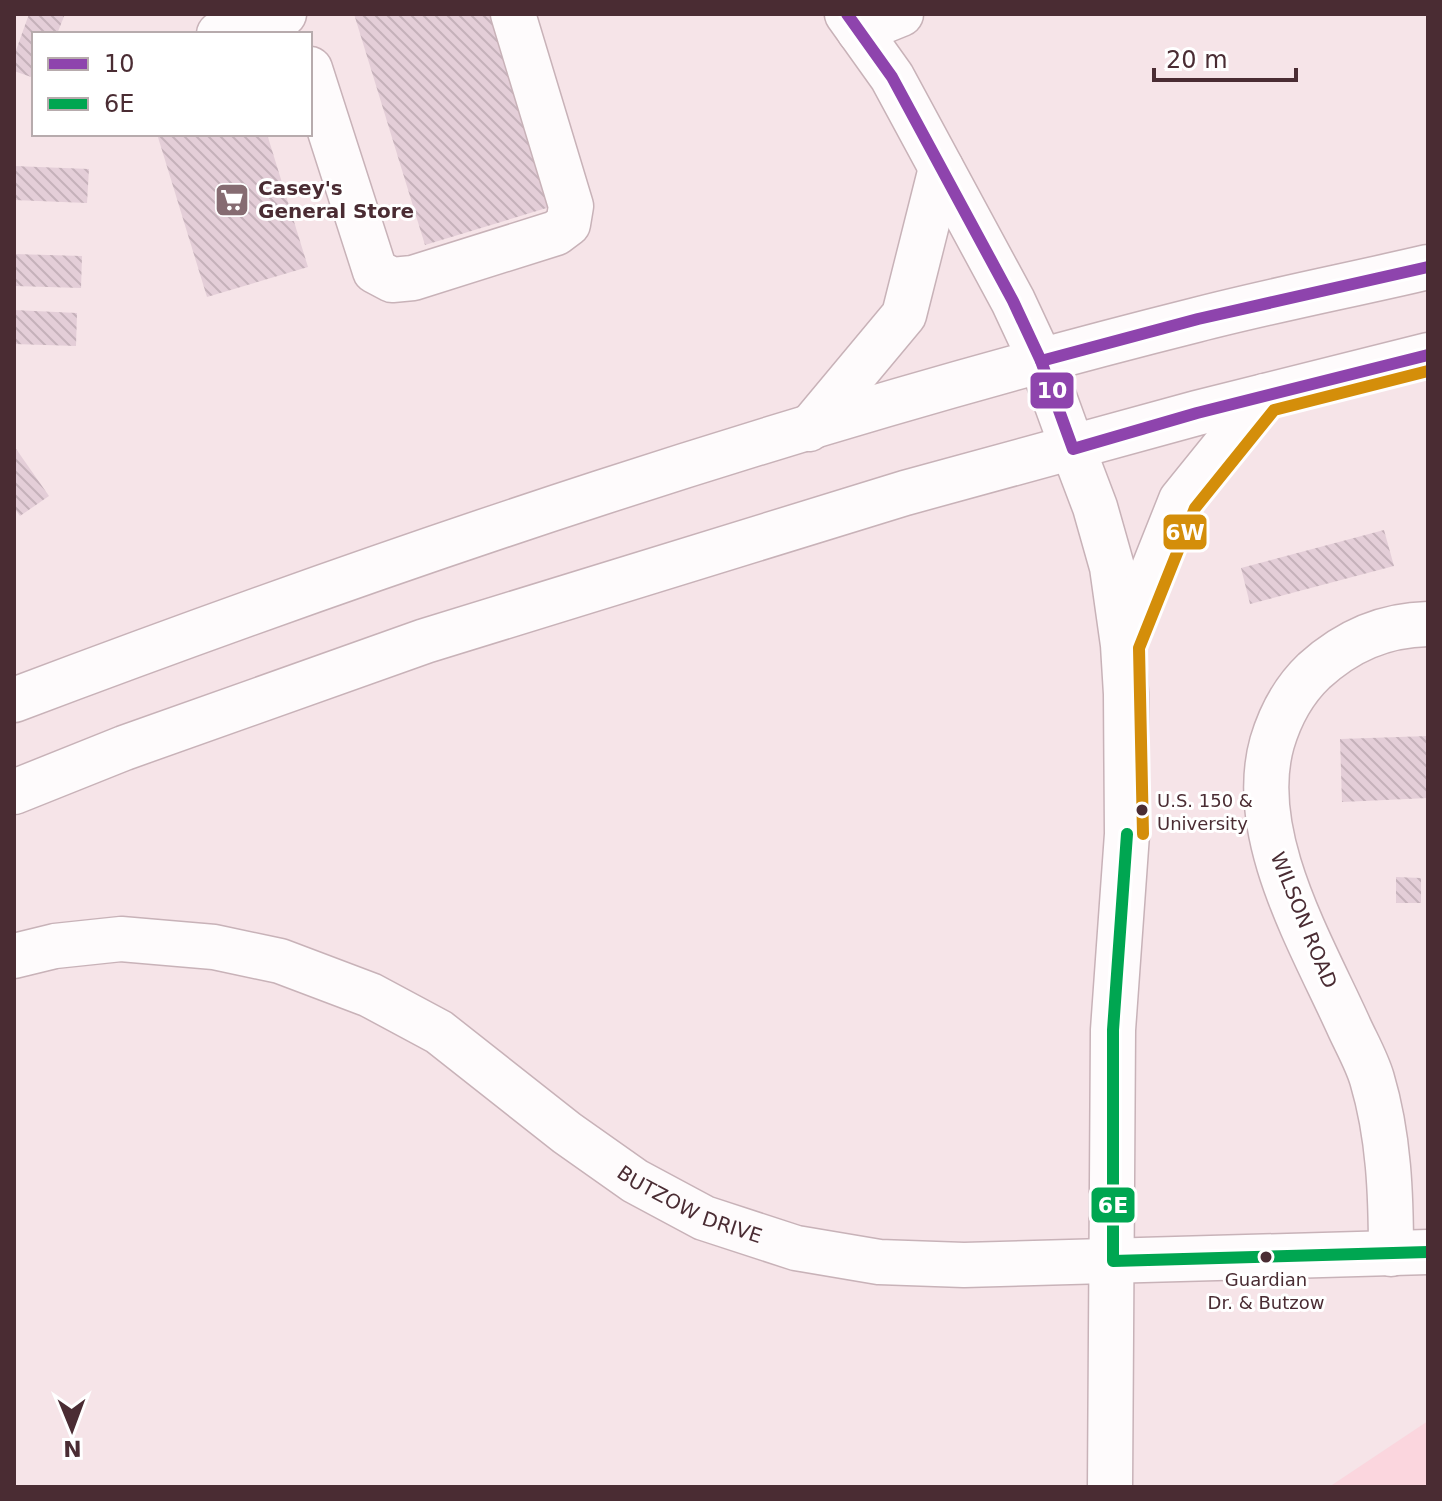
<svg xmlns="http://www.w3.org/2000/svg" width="1442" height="1501" font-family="'DejaVu Sans',sans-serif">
	<defs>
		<pattern id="building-back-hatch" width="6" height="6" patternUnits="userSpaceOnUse" patternTransform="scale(2)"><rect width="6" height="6" fill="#e4ced8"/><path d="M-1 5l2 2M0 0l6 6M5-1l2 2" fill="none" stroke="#c5b1ba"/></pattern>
	</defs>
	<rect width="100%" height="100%" fill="#f6e4e8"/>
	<polygon fill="#fbd6de" points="1428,1421 1428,1487 1329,1487"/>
	<g fill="url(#building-back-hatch)">
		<polygon points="29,14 65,14 57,34 34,34 34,78 14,71 14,56"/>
		<polygon points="354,14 504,14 563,203 425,245"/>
		<polygon points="157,134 267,134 308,267 207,297"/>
		<polygon points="14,166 89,169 87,203 14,200"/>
		<polygon points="14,254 82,256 81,288 14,286"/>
		<polygon points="14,310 77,313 76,346 14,344"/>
		<polygon points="14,446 49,496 20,516 14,508"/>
		<polygon points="1384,530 1394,566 1250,604 1241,568"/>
		<polygon points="1428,736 1428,798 1342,802 1340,739"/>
		<polygon points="1396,877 1421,878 1421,903 1396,903"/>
	</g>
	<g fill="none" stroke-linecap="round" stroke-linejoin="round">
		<g stroke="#c8b2b8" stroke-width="47">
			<g id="minor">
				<polyline points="859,31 901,14"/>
				<polyline points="219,34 284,14"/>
				<polyline points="310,69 375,271 392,280 413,278 556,233 568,224 571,206 513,14"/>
				<polyline points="1073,449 1095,507 1112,567 1123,645 1126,694 1127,834 1113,1030 1110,1487"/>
				<polyline points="1124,643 1181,500 1265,396"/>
				<path id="s1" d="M14,956L55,946L121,939L214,947L280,961L370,995L439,1032L567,1133L635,1181L704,1218L796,1248L879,1262L964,1265L1428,1252"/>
				<path d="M1391,1254C1391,1195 1389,1136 1372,1079C1367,1062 1358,1046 1350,1029C1313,946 1246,836 1272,743C1280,716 1293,691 1314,671C1347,641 1383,625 1428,624"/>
			</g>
		</g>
		<g stroke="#c8b2b8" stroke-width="47">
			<g id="major">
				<polyline points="847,14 892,77 1013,301 1041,361 1073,449"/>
				<polyline points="809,429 904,315 941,168"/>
				<path d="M14,700C401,554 794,421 1196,320C1273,300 1351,285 1428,267"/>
				<polyline points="14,792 124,748 425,641 905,493 1197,413 1428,355"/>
			</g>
		</g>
		<use href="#minor" stroke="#fefbfc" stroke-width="44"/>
		<use href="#major" stroke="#fefbfc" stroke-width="44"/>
		<g stroke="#fff" stroke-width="18">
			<g id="bus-1">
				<polyline points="847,14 892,77 1013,301 1041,361 1073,449 1197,413 1428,355"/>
				<polyline points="1041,361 1198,319 1428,267"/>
			</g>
		</g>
		<g stroke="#fff" stroke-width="18">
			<polyline id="bus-2" points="1127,834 1113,1030 1113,1261 1428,1252"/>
		</g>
		<g stroke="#fff" stroke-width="18">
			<polyline id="bus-3" points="1143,834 1139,648 1195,508 1274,410 1428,371"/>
		</g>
		<use href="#bus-1" stroke="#8e44ad" stroke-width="12"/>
		<use href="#bus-2" stroke="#00a651" stroke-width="12"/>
		<use href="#bus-3" stroke="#d48e0a" stroke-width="12"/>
	</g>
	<defs>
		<g id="supermarket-square" transform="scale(1.8)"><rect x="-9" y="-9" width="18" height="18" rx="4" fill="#866c72" stroke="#fff"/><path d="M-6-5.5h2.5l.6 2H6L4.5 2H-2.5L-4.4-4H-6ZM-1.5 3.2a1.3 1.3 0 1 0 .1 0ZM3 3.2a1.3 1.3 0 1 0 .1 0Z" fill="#fff"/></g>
	</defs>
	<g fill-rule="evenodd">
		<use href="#supermarket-square" x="232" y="200"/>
	</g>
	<g fill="#4a2c33" stroke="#fff" stroke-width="3">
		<circle cx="1142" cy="810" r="7"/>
		<circle cx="1266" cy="1257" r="7"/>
	</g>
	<g text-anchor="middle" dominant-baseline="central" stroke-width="6" stroke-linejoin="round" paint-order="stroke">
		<g font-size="18" fill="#4a2c33" stroke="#fff" text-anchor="start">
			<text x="1157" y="800">U.S. 150 &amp;<tspan x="1157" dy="23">University</tspan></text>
			<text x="1266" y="1279" text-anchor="middle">Guardian<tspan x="1266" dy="23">Dr. &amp; Butzow</tspan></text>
		</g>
		<g font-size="20" font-weight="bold" fill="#4a2c33" stroke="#fff" text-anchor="start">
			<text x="258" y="188">Casey's<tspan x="258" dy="23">General Store</tspan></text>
		</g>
		<g font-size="20" fill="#4a2c33" stroke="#fff">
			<text transform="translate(1304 920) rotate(68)">WILSON ROAD</text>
			<text stroke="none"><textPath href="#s1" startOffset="750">BUTZOW DRIVE</textPath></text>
		</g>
	</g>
	<g stroke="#fff" stroke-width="3">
		<rect x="1029" y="371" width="46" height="39" rx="8" fill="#8e44ad"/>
		<rect x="1162" y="513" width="46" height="38" rx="8" fill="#d48e0a"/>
		<rect x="1090" y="1186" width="46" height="38" rx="8" fill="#00a651"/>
	</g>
	<g font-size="22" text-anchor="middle" font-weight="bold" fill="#fff">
		<text x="1052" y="398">10</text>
		<text x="1185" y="540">6W</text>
		<text x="1113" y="1213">6E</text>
	</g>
	<rect width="1442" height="1501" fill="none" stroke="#4a2c33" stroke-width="32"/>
	<rect x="32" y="32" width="280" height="104" fill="#ffffff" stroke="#b7abad" stroke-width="2"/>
	<rect x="48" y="58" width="40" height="12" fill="#8e44ad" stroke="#b7abad" stroke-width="2"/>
	<text x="104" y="72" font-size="24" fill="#4a2c33">10</text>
	<rect x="48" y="98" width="40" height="12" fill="#00a651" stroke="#b7abad" stroke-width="2"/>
	<text x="104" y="112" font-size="24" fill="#4a2c33">6E</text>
	<g transform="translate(72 1429) rotate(179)" stroke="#ffffff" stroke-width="6" paint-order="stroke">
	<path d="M0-6L14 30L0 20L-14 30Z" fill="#4a2c33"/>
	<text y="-12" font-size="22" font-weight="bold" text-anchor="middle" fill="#4a2c33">N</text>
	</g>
	<path d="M1154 68v12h142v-12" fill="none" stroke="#4a2c33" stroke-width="4"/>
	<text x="1166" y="68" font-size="24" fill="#4a2c33" stroke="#ffffff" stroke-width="6" paint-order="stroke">20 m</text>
</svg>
